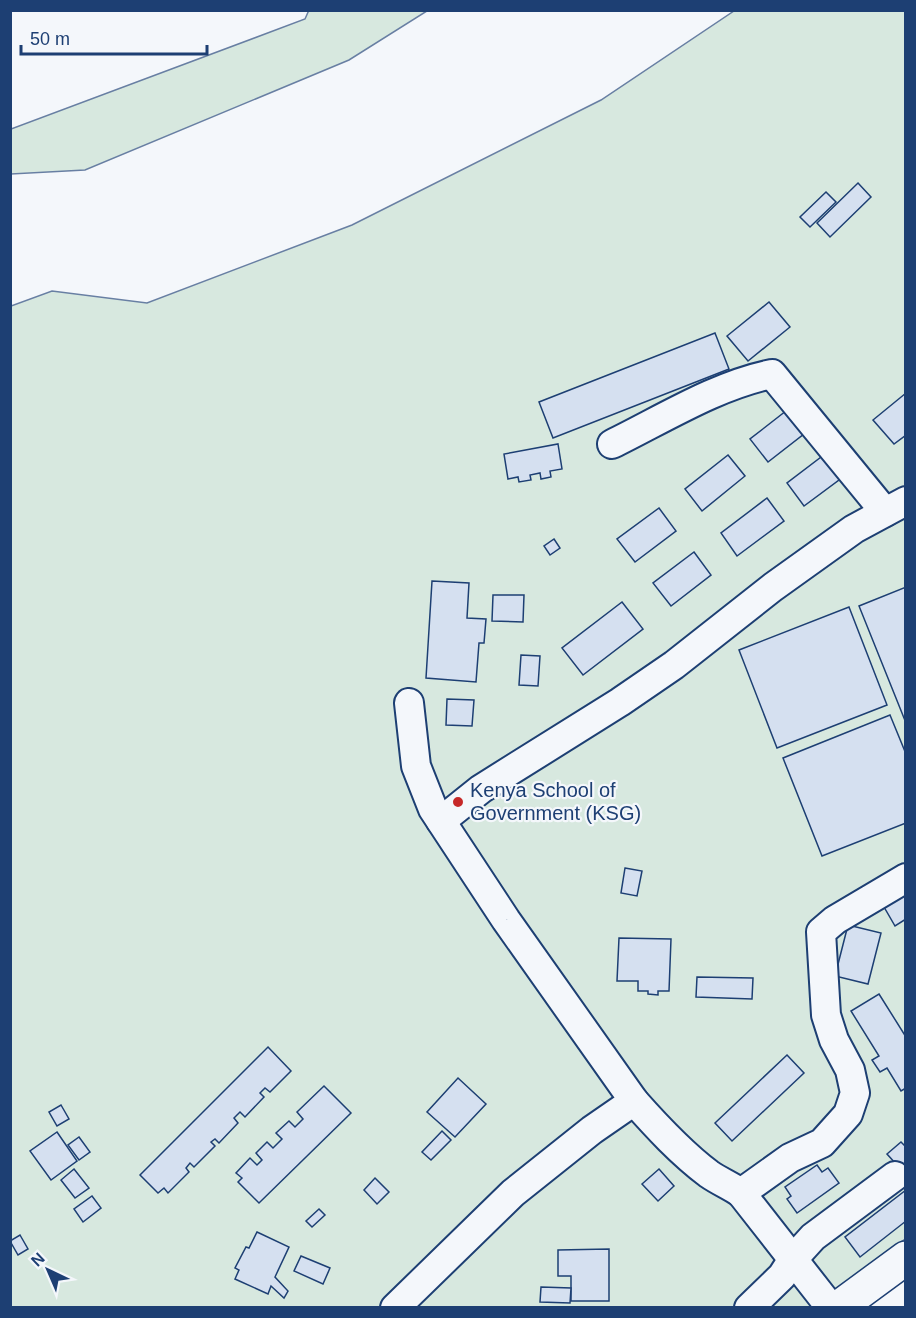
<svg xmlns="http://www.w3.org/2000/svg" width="916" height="1318" font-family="Helvetica,sans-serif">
	<rect width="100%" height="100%" fill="#f4f7fb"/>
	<g fill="#d7e8df" stroke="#687fa3" stroke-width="1.5">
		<polygon points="309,10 427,11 349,60 85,170 11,174 11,129 305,19"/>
		<polygon points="734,11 905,11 905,1239 816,1307 11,1308 11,306 52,291 147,303 352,225 601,100"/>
	</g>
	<g fill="#d5e0f0" stroke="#1d3f73" stroke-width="1.5">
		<polygon points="858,183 871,197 830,237 817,223"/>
		<polygon points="826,192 836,202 810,227 800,217"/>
		<polygon points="769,302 790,327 748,361 727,336"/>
		<polygon points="715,333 729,369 553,438 539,402"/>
		<polygon points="906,393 906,435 894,444 873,420"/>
		<polygon points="800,400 818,423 768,462 750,439"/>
		<polygon points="558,444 562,469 550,471 551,477 541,479 540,473 530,475 531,480 519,482 518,477 508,479 504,454"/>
		<polygon points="829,451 847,474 804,506 787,483"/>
		<polygon points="728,455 745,476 702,511 685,489"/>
		<polygon points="767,498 784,521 737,556 721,533"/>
		<polygon points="659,508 676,531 635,562 617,539"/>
		<polygon points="554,539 560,548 550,555 544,546"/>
		<polygon points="694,552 711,575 671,606 653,583"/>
		<polygon points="432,581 469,583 467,618 486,619 484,643 479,643 476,682 426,678"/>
		<polygon points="906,587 906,723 859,606"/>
		<polygon points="493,595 524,595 523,622 492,621"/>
		<polygon points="622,602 643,629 583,675 562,648"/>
		<polygon points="849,607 887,705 777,748 739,650"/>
		<polygon points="521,655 540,656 538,686 519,685"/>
		<polygon points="447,699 474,700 472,726 446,725"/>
		<polygon points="890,715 906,754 906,823 822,856 783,758"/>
		<polygon points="625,868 642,871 637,896 621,893"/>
		<polygon points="906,884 906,919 895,926 880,900"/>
		<polygon points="848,925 881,933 868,984 835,976"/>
		<polygon points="619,938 671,939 669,991 658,991 658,995 648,994 648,991 638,991 638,981 617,981"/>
		<polygon points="697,977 753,978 752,999 696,997"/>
		<polygon points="879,994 906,1037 906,1088 901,1091 887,1068 880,1072 872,1060 879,1056 851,1011"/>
		<polygon points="268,1047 291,1071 270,1092 265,1088 260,1093 264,1097 245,1117 240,1112 234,1118 238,1123 219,1143 215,1139 211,1142 215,1146 194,1167 190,1163 186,1168 189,1172 168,1193 164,1188 158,1193 140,1175"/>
		<polygon points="787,1055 804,1073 732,1141 715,1123"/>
		<polygon points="458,1078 486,1104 455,1137 427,1112"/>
		<polygon points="324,1086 351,1113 259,1203 238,1182 242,1178 236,1173 250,1158 257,1165 262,1160 256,1153 267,1142 273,1148 282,1139 276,1133 289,1121 295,1127 303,1119 297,1112"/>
		<polygon points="61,1105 69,1119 57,1126 49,1112"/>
		<polygon points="442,1131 451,1140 431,1160 422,1152"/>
		<polygon points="57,1132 77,1161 51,1180 30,1151"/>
		<polygon points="79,1137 90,1152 79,1160 68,1145"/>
		<polygon points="901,1142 906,1147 906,1175 887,1154"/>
		<polygon points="817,1165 822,1172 828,1168 839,1183 797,1213 787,1199 791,1196 785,1187"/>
		<polygon points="74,1169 89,1188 75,1198 61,1180"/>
		<polygon points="659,1169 674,1186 658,1201 642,1184"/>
		<polygon points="375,1178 389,1192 377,1204 364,1190"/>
		<polygon points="906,1190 906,1221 860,1257 845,1237"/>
		<polygon points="92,1196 101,1208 83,1222 74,1209"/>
		<polygon points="319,1209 325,1215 312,1227 306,1221"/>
		<polygon points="257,1232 289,1247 275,1277 288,1291 284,1298 271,1286 268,1294 235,1279 239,1270 235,1268 246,1247 249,1248"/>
		<polygon points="20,1235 28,1249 18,1255 10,1241"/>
		<polygon points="609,1249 609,1301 571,1301 571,1276 558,1276 558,1250"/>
		<polygon points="301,1256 330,1268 323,1284 294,1271"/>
		<polygon points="541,1287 571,1288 570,1303 540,1302"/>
	</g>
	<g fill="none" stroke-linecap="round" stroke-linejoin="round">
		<g stroke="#1d3f73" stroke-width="32">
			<g id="minor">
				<path d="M612,444C663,419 717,385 772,374L885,512"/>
				<polyline points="441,821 481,789 620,702 674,665 773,587 854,529 906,501"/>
				<path d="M634,1101C657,1127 681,1153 709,1174C719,1181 731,1186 741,1193"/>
				<polyline points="395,1308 513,1193 592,1130 634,1101 506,920 433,809 416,766 409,703"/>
				<polyline points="749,1308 782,1276 793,1259 813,1237 895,1176"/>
				<polyline points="831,1308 741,1193 790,1158 822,1143 848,1114 855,1093 850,1070 834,1040 826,1015 821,932 835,920 906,878"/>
			</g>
		</g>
		<g stroke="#1d3f73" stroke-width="36">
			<polyline id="major" points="838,1308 906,1258"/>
		</g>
		<use href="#minor" stroke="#f4f7fb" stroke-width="28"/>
		<use href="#major" stroke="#f4f7fb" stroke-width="33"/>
	</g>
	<circle fill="#c62828" stroke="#f4f7fb" stroke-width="2" cx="458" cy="802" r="6"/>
	<g text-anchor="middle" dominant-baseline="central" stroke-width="4.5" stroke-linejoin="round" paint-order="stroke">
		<g font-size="20" fill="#1d3f73" stroke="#f4f7fb" text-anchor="start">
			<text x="470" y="790">Kenya School of<tspan x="470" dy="23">Government (KSG)</tspan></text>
		</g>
	</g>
	<rect width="916" height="1318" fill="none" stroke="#1d3f73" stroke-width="24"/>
	<g transform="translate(48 1270) rotate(316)" stroke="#f4f7fb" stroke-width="4.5" paint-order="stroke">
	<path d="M0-4.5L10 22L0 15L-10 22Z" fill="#1d3f73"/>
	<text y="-9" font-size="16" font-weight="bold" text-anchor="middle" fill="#1d3f73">N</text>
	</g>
	<path d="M21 45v9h186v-9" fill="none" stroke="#1d3f73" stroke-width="3"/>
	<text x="30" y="45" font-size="18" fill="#1d3f73" stroke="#f4f7fb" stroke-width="4.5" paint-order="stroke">50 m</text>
</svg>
